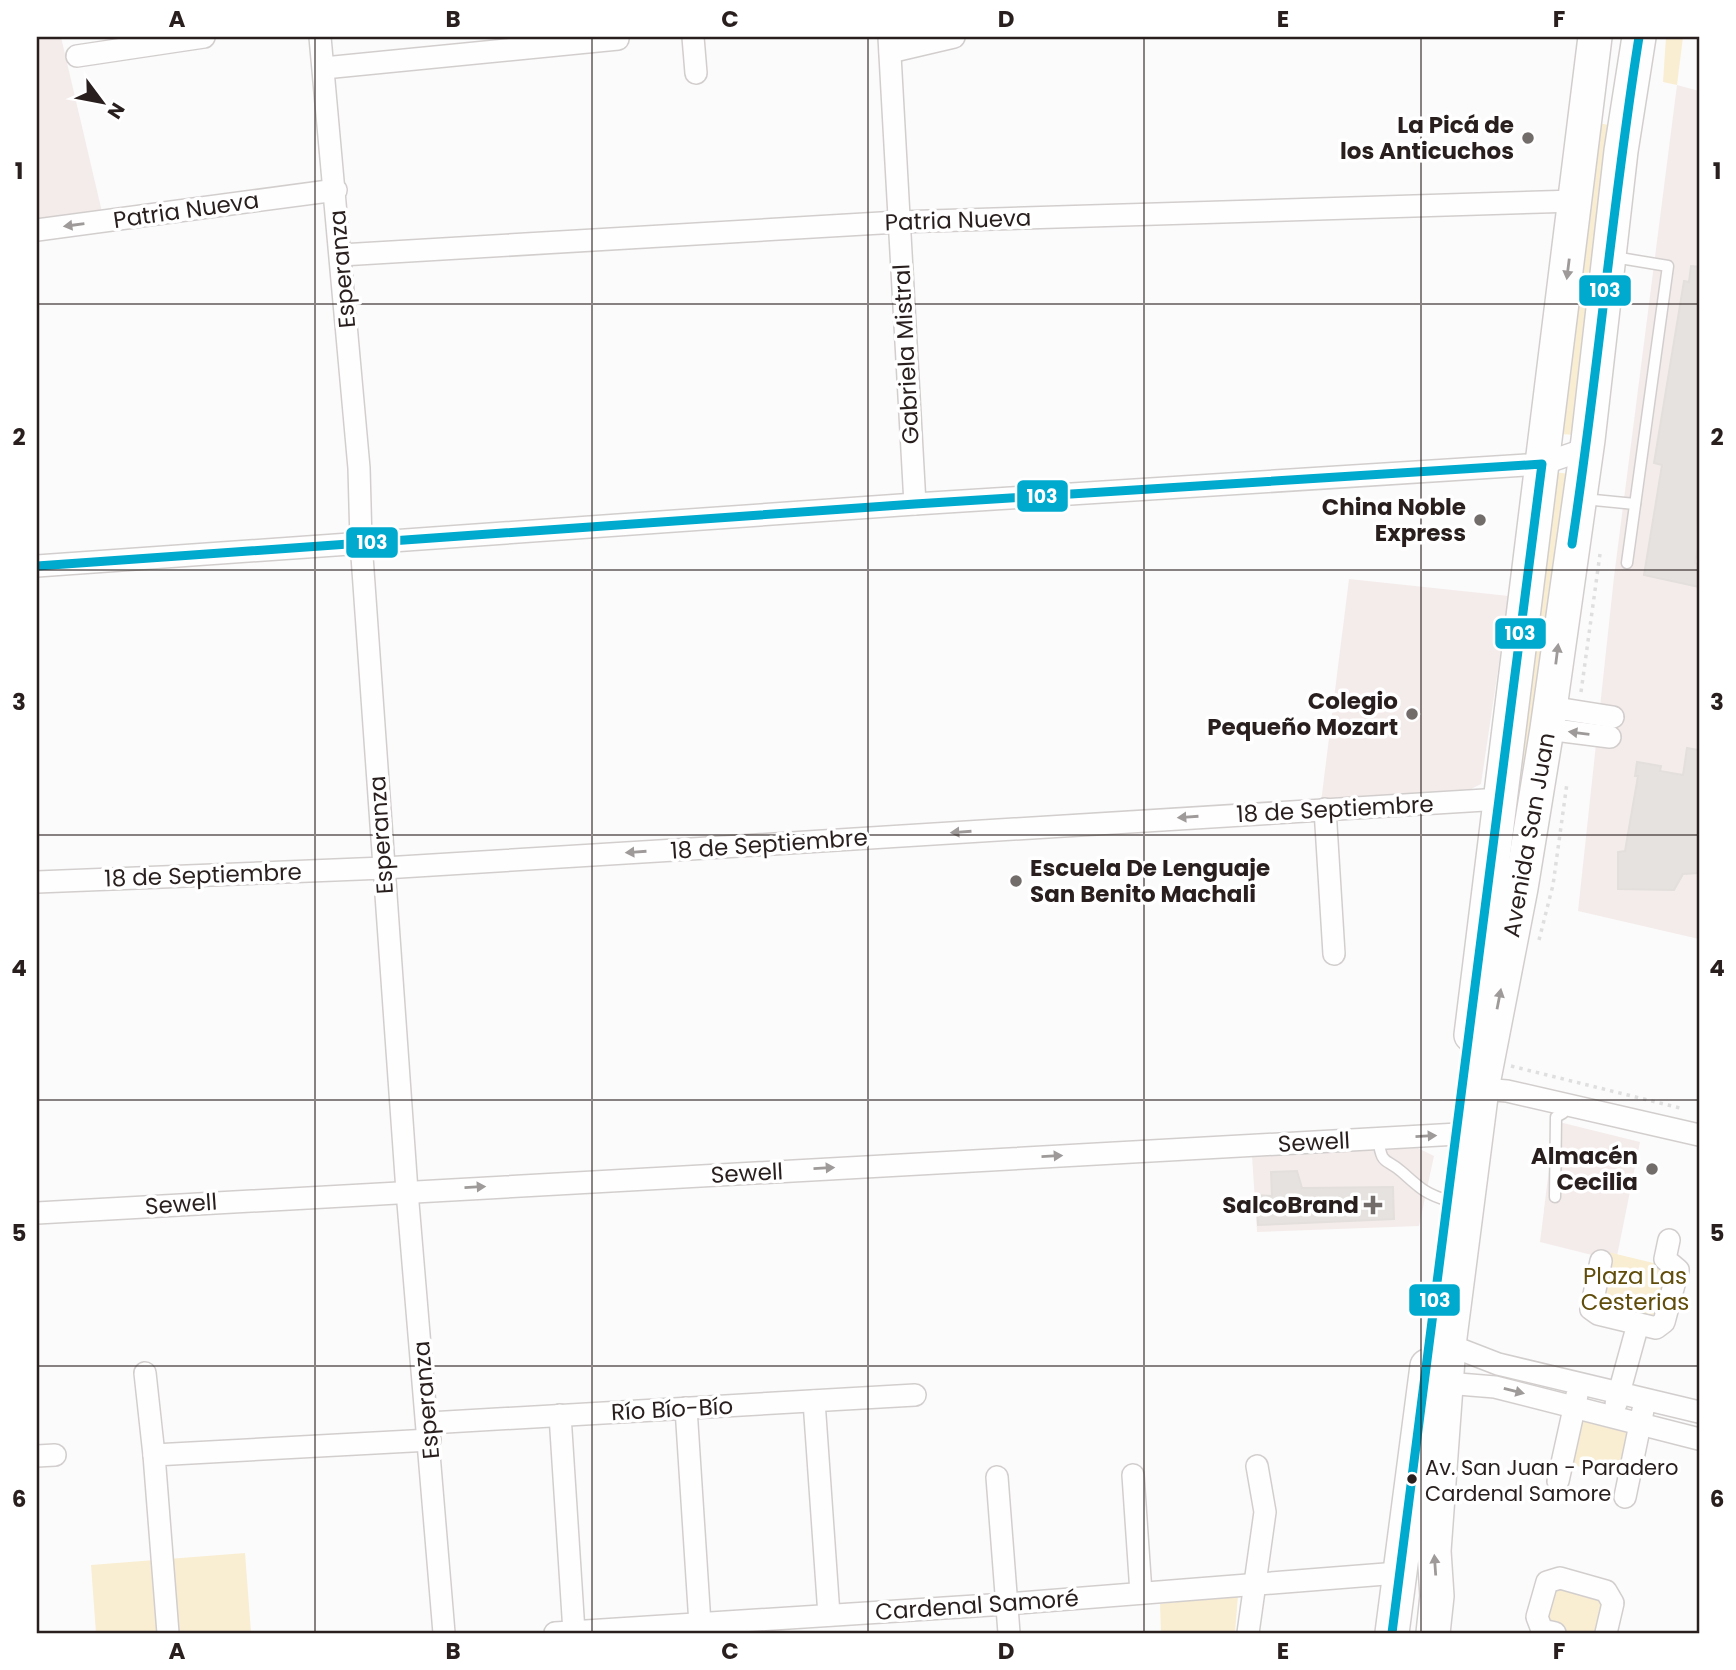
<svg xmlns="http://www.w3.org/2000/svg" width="1736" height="1670" font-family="Poppins,sans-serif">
	<rect width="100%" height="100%" fill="#fbfbfb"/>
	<g fill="#f4eceb">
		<polygon points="37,37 61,37 102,212 37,220"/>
		<polygon points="1677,85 1699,91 1699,939 1578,911 1614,577"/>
		<polygon points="1349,579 1509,596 1481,784 1461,794 1321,802"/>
		<polygon points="1555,1121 1640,1142 1616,1261 1540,1242"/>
		<polygon points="1418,1148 1434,1156 1419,1226 1257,1232 1252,1156"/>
	</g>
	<g fill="#f9eed2">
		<polygon points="1666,37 1683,37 1677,85 1663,82"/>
		<polygon points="1598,123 1609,125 1577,435 1559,434"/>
		<polygon points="1554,472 1570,474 1524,846 1506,846"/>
		<polygon points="1608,1252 1674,1268 1653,1325 1594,1301"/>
		<polygon points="1576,1415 1638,1430 1627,1478 1564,1463"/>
		<polygon points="245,1553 251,1632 96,1633 91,1565"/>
		<polygon points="1547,1582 1606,1591 1606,1633 1555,1633 1542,1630"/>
		<polygon points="1238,1595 1235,1633 1161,1633 1160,1604"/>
	</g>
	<g fill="#e6e2df" stroke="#e3dfdc" stroke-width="2">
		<polygon points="1691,266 1699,267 1697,522 1699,543 1695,563 1699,564 1699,587 1644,575 1662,465 1654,463 1684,281 1689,282"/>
		<polygon points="1687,748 1699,750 1699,873 1683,874 1674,890 1618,889 1618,852 1625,851 1638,776 1635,776 1637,762 1661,766 1660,771 1683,775"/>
		<polygon points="1297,1171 1302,1188 1393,1187 1394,1219 1258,1225 1257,1195 1272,1196 1271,1172"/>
	</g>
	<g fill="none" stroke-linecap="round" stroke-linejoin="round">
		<g stroke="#d3cece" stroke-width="13">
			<g id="service">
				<polyline points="1614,257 1668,266 1627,563"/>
				<polyline points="1584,499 1635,504"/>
				<path d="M1378,1138C1382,1167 1385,1157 1402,1172C1420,1188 1425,1194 1449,1201"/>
				<polyline points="1555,1197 1556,1117 1563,1113 1561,1103"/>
			</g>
		</g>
		<g stroke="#d3cece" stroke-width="24">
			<g id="minor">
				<polyline points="320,37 359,468 361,542 407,1191 444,1633"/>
				<polyline points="693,37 696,73"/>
				<polyline points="889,37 915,504"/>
				<polyline points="890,52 954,37"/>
				<polyline points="77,56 204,37"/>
				<polyline points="324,68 618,39"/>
				<polyline points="37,230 336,190"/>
				<polyline points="341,255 898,222 1576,201"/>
				<polyline points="37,566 915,504 1542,464 1583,450 1588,440"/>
				<polyline points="1550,707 1613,717"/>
				<polyline points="1547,729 1610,737"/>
				<polyline points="1325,809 1334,954"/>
				<polyline points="37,882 384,868 1501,799"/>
				<polyline points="1482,1089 1507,1091 1699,1135"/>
				<polyline points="37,1213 1458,1134"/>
				<polyline points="1601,1261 1591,1309 1598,1314 1656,1328 1664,1322 1678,1270 1665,1259 1669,1240"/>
				<polyline points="1449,1345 1498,1364 1699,1412"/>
				<polyline points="145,1373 154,1455"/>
				<polyline points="1446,1383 1495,1387 1699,1439"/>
				<polyline points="814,1401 829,1615"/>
				<polyline points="1616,1404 1638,1324"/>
				<polyline points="686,1408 700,1624"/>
				<polyline points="560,1415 574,1632"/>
				<polyline points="429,1423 915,1395"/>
				<polyline points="37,1456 55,1455"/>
				<polyline points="1133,1475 1141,1593"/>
				<polyline points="997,1477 1009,1633"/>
				<polyline points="1558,1481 1577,1395"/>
				<polyline points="1625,1497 1643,1410"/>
				<polyline points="168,1633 154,1455 430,1440"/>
				<polyline points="555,1633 1006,1604 1398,1573"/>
				<polyline points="1248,1633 1265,1512 1257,1466"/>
				<polyline points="1555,1633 1542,1630 1537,1617 1547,1582 1560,1578 1606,1591 1613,1603 1606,1633"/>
			</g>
		</g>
		<g stroke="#d3cece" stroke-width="36">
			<g id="primary">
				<polyline points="1471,1035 1595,37"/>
				<polyline points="1392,1633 1427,1366"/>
				<polyline points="1433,1633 1437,1596 1434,1551 1449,1345 1482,1089 1521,888 1547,729 1588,440 1621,151 1639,37"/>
			</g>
		</g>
		<g stroke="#dfdfdf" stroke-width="3.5" stroke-dasharray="3.5 5" stroke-linecap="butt">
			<polyline points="1581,692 1600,554"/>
			<polyline points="1539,940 1553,885 1567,783"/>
			<polyline points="1511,1066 1684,1109"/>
		</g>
		<use href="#service" stroke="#fefefe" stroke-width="10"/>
		<use href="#minor" stroke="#fefefe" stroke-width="21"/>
		<use href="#primary" stroke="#fefefe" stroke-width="33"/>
		<g stroke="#fff" stroke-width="14">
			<g id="bus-1">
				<path d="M1572,544C1598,375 1612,205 1639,37"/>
				<polyline points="37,566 915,504 1542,464 1392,1633"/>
			</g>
		</g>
		<use href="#bus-1" stroke="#00a9ce" stroke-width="9"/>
	</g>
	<defs><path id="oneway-solid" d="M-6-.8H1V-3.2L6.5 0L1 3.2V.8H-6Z" transform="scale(1.75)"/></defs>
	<g fill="#9e9a99">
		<use href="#oneway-solid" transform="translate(74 225) rotate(172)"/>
		<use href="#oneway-solid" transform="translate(1568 269) rotate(97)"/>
		<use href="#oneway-solid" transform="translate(1557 654) rotate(-83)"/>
		<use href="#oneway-solid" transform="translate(1579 733) rotate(-173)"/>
		<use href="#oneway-solid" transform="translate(1188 817) rotate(176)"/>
		<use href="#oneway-solid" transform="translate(961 832) rotate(176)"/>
		<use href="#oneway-solid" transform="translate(636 852) rotate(176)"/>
		<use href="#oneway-solid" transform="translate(1499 999) rotate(-79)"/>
		<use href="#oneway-solid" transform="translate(1426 1136) rotate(-3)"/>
		<use href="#oneway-solid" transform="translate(1052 1156) rotate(-3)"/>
		<use href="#oneway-solid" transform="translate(824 1168) rotate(-3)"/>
		<use href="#oneway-solid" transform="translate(475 1187) rotate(-3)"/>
		<use href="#oneway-solid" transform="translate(1514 1391) rotate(14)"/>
		<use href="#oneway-solid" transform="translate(1435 1565) rotate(-94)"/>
	</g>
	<path fill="none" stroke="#281f1e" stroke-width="2" stroke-opacity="0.55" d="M315,37V1633M592,37V1633M868,37V1633M1144,37V1633M1421,37V1633M37,304H1699M37,570H1699M37,835H1699M37,1100H1699M37,1366H1699"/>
	<g fill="#726c6b" stroke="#fff" stroke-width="2.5">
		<circle cx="1528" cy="138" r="7"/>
		<circle cx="1480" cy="520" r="7"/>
		<circle cx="1412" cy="714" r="7"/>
		<circle cx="1016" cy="881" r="7"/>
		<circle cx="1652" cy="1169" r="7"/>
		<path d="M1369.5 1194.5h7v7h7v7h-7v7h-7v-7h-7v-7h7z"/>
	</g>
	<circle fill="#281f1e" stroke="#fff" stroke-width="2.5" cx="1412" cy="1479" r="6"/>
	<g text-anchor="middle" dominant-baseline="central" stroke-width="7" stroke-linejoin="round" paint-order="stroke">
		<g font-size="21" fill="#281f1e" stroke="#fff" text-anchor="start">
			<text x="1425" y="1467">Av. San Juan - Paradero<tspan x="1425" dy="26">Cardenal Samore</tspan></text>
		</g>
		<g font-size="23" font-weight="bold" fill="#281f1e" stroke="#fff" text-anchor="end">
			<text x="1514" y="125">La Picá de<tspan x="1514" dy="26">los Anticuchos</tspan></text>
			<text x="1466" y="507">China Noble<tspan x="1466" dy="26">Express</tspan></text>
			<text x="1398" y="701">Colegio<tspan x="1398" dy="26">Pequeño Mozart</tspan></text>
			<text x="1030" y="868" text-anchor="start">Escuela De Lenguaje<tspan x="1030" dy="26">San Benito Machali</tspan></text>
			<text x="1638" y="1156">Almacén<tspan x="1638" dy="26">Cecilia</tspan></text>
			<text x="1359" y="1205">SalcoBrand</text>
		</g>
		<g font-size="23" fill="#281f1e" stroke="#fff">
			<text transform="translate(186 210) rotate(-8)">Patria Nueva</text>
			<text transform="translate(958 220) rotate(-2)">Patria Nueva</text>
			<text transform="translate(342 269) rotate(-95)">Esperanza</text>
			<text transform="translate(906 354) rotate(-93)">Gabriela Mistral</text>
			<text transform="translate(1335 809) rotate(-3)">18 de Septiembre</text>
			<text transform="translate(381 835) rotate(-94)">Esperanza</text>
			<text transform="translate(1529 835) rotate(-80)">Avenida San Juan</text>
			<text transform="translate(769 844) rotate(-4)">18 de Septiembre</text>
			<text transform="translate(203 875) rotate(-2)">18 de Septiembre</text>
			<text transform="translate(1314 1142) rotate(-3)">Sewell</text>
			<text transform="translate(747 1173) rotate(-3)">Sewell</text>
			<text transform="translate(181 1204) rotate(-4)">Sewell</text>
			<text transform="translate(426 1400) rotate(-95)">Esperanza</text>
			<text transform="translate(672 1409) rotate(-3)">Río Bío-Bío</text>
			<text transform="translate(977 1605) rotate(-4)">Cardenal Samoré</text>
		</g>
		<g font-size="23" fill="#604d0a" stroke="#fff">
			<text x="1635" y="1276">Plaza Las<tspan x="1635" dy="26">Cesterias</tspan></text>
		</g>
	</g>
	<g stroke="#fff" stroke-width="2.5">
		<rect x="1578" y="274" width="54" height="33" rx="7" fill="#00a9ce"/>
		<rect x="1016" y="479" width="53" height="34" rx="7" fill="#00a9ce"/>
		<rect x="345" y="526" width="54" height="33" rx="7" fill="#00a9ce"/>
		<rect x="1494" y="617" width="53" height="33" rx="7" fill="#00a9ce"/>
		<rect x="1408" y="1283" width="53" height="34" rx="7" fill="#00a9ce"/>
	</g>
	<g font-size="19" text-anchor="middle" font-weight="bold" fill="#fff">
		<text x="1605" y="297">103</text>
		<text x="1042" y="503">103</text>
		<text x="372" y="549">103</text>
		<text x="1520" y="640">103</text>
		<text x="1435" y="1307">103</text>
	</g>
	<rect width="1736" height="1670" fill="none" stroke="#ffffff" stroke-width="77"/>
	<g transform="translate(102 102) rotate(122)" stroke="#ffffff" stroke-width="5" paint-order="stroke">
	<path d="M0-5L12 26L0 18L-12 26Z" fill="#281f1e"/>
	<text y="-10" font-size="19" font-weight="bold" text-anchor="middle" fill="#281f1e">N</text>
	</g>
	<rect x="38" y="38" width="1660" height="1594" fill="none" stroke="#281f1e" stroke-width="2.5"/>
	<g font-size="23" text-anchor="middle" font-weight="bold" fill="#281f1e">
		<text x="177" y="27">A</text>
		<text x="453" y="27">B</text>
		<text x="730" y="27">C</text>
		<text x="1006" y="27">D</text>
		<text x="1283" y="27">E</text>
		<text x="1559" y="27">F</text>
		<text x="19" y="179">1</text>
		<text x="1717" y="179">1</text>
		<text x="19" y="445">2</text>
		<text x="1717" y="445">2</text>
		<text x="19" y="710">3</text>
		<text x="1717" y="710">3</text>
		<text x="19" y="976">4</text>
		<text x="1717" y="976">4</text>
		<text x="19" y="1241">5</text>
		<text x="1717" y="1241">5</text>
		<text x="19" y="1507">6</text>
		<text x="1717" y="1507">6</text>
		<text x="177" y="1659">A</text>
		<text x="453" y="1659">B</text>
		<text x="730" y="1659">C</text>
		<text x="1006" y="1659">D</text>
		<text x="1283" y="1659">E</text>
		<text x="1559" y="1659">F</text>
	</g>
</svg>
